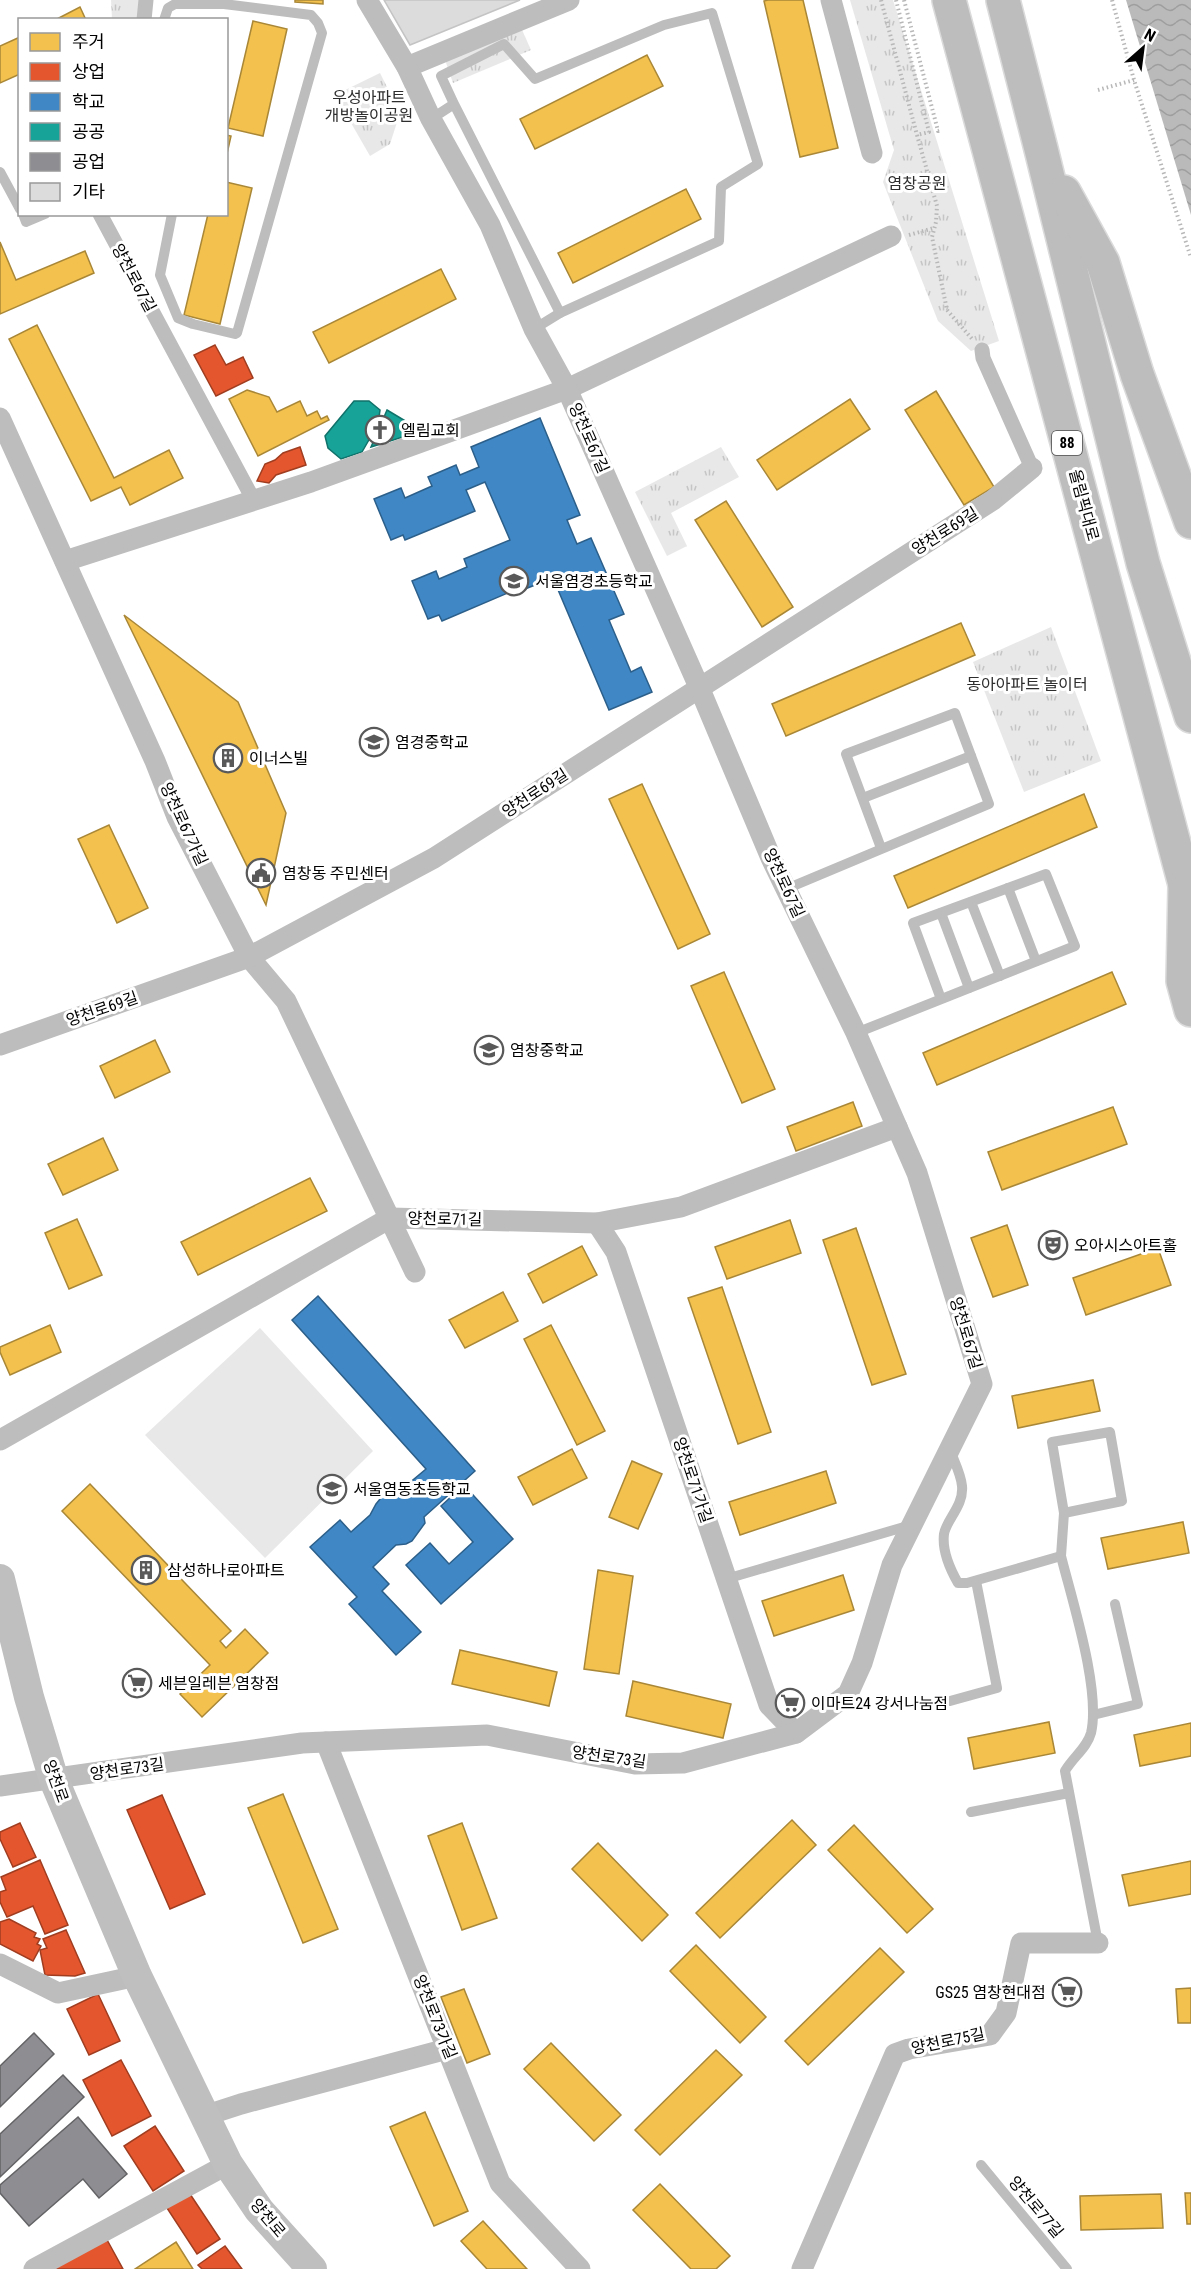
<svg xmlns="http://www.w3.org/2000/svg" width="1191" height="2269" font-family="'Roboto Condensed','Noto Sans KR',sans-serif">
	<defs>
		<pattern id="park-tufts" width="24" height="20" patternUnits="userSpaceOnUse" patternTransform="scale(1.5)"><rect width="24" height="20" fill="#e8e8e8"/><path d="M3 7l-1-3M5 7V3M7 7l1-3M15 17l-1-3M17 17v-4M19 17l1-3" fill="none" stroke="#c5c5c5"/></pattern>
		<pattern id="water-waves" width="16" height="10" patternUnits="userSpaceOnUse" patternTransform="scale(1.5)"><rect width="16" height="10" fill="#bababa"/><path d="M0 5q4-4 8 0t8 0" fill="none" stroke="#9e9e9e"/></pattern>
	</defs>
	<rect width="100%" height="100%" fill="#fff"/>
	<polygon fill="#e8e8e8" points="260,1328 373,1451 265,1558 145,1435"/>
	<g fill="url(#park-tufts)">
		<polygon points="111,0 139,0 140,19 112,19"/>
		<polygon points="850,0 893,0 999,341 971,351 938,321 883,182 894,150"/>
		<polygon points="519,23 531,50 453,83 443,54"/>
		<polygon points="380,73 400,113 390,144 370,156 335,95"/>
		<polygon points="721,447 739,477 671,513 687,546 667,556 635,492"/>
		<polygon points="1051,627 1101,761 1024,792 973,662"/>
	</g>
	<polygon fill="url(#water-waves)" points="1126,0 1191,0 1191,215"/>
	<g fill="#f2c14e" stroke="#a98737" stroke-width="1.5">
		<polygon points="295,0 323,0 323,4 295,2"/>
		<polygon points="418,0 497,0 428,26"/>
		<polygon points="768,0 803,0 838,148 800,157 764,1"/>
		<polygon points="80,7 86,20 55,20"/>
		<polygon points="253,21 287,29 263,136 228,128"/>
		<polygon points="20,37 20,74 0,83 0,46"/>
		<polygon points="647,55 663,86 535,149 520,119"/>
		<polygon points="226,135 231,136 226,158"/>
		<polygon points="226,182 252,188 220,324 184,315 208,214 226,214"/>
		<polygon points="686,189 701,219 573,283 558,253"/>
		<polygon points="0,242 16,280 85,251 94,273 0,314"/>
		<polygon points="441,269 456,299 329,363 313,332"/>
		<polygon points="37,325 114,478 169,450 183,478 130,505 121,487 91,501 9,339"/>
		<polygon points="247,390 269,397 277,412 300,401 307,416 317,411 321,419 327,416 329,420 258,456 229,399"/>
		<polygon points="936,391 994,487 964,505 905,410"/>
		<polygon points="850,399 870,429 777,490 757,460"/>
		<polygon points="726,501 793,607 762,627 695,520"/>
		<polygon points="124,615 238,702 286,813 266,905"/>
		<polygon points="961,623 975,655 786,736 772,704"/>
		<polygon points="642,784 710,934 678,949 609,799"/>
		<polygon points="1084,794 1097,827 908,908 894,876"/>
		<polygon points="109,825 148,908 117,923 78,839"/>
		<polygon points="724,972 775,1089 742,1103 691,986"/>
		<polygon points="1112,972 1126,1004 937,1085 923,1053"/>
		<polygon points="155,1040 170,1072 115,1098 100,1066"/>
		<polygon points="853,1102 862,1126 796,1151 787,1127"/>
		<polygon points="1113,1107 1127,1144 1002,1190 988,1152"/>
		<polygon points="103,1138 118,1170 63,1195 48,1164"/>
		<polygon points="310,1178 327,1211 198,1275 181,1242"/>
		<polygon points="77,1219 102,1275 69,1289 45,1233"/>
		<polygon points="790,1220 801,1253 727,1279 715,1247"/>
		<polygon points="1007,1225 1028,1285 993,1297 971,1238"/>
		<polygon points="856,1228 906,1374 872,1385 823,1240"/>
		<polygon points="582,1246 597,1275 543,1303 528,1274"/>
		<polygon points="1158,1248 1171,1285 1086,1315 1073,1278"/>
		<polygon points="722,1287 771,1432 738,1444 688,1298"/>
		<polygon points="503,1292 518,1321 465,1348 449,1320"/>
		<polygon points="50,1325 61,1352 10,1375 0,1352 0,1347"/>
		<polygon points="551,1325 605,1431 577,1445 524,1339"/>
		<polygon points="1093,1380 1100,1411 1018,1428 1012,1396"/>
		<polygon points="572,1449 587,1478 533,1505 518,1477"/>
		<polygon points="632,1461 662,1474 638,1529 609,1517"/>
		<polygon points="826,1471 836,1503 740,1535 729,1502"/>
		<polygon points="90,1484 231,1631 220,1641 226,1648 245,1629 268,1653 202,1717 180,1694 210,1665 62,1511"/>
		<polygon points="1183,1522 1189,1553 1108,1569 1101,1538"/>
		<polygon points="598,1570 633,1576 619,1674 584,1669"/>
		<polygon points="843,1575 854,1610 774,1636 762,1601"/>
		<polygon points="460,1650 557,1672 549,1706 452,1684"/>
		<polygon points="633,1681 731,1704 723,1738 626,1716"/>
		<polygon points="1049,1722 1055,1753 974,1769 968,1738"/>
		<polygon points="1191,1723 1191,1756 1140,1766 1134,1735"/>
		<polygon points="283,1794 338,1929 303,1943 248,1808"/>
		<polygon points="792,1820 816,1845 720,1938 696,1913"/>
		<polygon points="462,1823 497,1918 462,1930 428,1836"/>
		<polygon points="854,1825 933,1909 907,1933 828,1850"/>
		<polygon points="598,1843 668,1915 642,1941 572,1869"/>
		<polygon points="1191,1861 1191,1894 1129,1906 1122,1875"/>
		<polygon points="696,1945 766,2017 740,2043 670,1971"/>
		<polygon points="880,1948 904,1972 808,2065 785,2041"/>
		<polygon points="1191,1988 1191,2023 1178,2023 1176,1989"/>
		<polygon points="464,1989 490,2054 467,2063 441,1997"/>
		<polygon points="551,2043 621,2115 594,2141 524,2069"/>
		<polygon points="716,2050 742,2075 660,2155 635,2130"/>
		<polygon points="425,2112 468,2211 434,2226 390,2127"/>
		<polygon points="660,2184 730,2256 716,2269 691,2269 633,2210"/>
		<polygon points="1185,2193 1191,2193 1191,2224 1187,2224"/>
		<polygon points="1161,2194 1163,2228 1081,2230 1080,2196"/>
		<polygon points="483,2221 527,2269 487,2269 461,2241"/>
		<polygon points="176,2242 193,2269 135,2269"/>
	</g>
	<g fill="#e4572e" stroke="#a03d20" stroke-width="1.5">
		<polygon points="215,345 226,365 243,357 253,378 216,396 194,355"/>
		<polygon points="300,447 306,465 276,475 269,483 257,481 265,464 275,460 283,453"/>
		<polygon points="162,1795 205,1894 170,1909 127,1810"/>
		<polygon points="20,1823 36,1857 13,1867 0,1839 0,1832"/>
		<polygon points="40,1860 68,1925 45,1934 33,1906 7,1917 0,1902 0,1892 6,1890 1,1877"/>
		<polygon points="9,1919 36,1933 34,1937 40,1939 37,1944 41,1946 33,1961 0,1944 0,1922"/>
		<polygon points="66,1930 85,1973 75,1976 45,1975 40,1950 47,1948 43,1939"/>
		<polygon points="98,1994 120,2041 89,2055 67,2009"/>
		<polygon points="121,2060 151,2116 112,2136 83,2080"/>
		<polygon points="155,2126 184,2171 153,2191 124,2146"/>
		<polygon points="188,2191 220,2239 197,2254 165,2205"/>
		<polygon points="106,2238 123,2269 50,2269"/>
		<polygon points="225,2246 242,2269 202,2269 198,2265"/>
	</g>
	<g fill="#3f88c5" stroke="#2c5f8a" stroke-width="1.5">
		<polygon points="540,418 580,515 567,520 577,544 591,538 624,614 609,620 631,672 641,667 652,692 609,710 553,578 512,594 510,592 442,621 439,615 428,619 412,581 436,571 439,579 467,567 464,559 510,540 485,482 466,490 475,511 405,540 403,535 391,540 374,499 401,488 405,498 432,486 428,477 456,465 460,475 479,467 471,447"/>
		<polygon points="318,1296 475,1471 424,1517 425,1523 412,1541 406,1544 396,1545 373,1567 389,1584 382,1591 421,1632 396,1655 349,1604 357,1597 310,1547 340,1520 351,1532 370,1515 376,1504 385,1493 408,1484 426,1469 292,1320"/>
		<polygon points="464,1485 513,1539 441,1604 406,1565 430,1543 449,1564 473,1542 441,1506"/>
	</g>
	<g fill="#17a398" stroke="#10726a" stroke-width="1.5">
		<polygon points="354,401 369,401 380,410 378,424 362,452 341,459 328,448 325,436"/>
		<polygon points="387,410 412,425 421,427 422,431 371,447"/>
	</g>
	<g fill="#8d8d92" stroke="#636366" stroke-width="1.5">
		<polygon points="34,2033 54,2054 0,2107 0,2066"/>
		<polygon points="63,2075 84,2097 0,2177 0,2134"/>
		<polygon points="78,2117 127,2174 99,2198 83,2179 29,2226 0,2193 0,2185"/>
	</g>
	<polygon fill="#dcdcdc" stroke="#c4c4c4" stroke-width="1.5" points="384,0 520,0 410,45"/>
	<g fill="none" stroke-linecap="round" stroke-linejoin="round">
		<g stroke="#dbdbdb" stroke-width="36">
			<g id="trunk">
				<polyline points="949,0 1191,907"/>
				<polyline points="1003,0 1041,149 1143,563 1191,716"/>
				<polyline points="1064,192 1103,263 1137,374 1191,522"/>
				<polyline points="1185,885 1183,981 1191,1010"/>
			</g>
		</g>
		<g stroke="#b8b8b8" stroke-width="4" stroke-dasharray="1.5 3" stroke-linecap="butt">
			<polyline points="881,0 917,135"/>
			<polyline points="896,0 929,132 917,135 937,206 936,222 932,237 947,310 973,340"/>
			<polyline points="904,0 938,131 942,130"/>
			<polyline points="1112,0 1134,80 1191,258"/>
			<polyline points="1098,90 1134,80"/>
			<polyline points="909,235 934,228"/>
		</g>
		<g stroke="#bdbdbd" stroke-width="10">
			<polyline points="164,20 168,8 175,4 224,4 311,15 318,23 322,33 237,333 235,334 193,324 178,318 160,275 172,214"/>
			<polyline points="431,119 454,104 560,313 719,241 721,187 758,164 712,13 664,25 535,79 504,44 441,76 454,104"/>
			<polyline points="0,172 20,209"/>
			<polyline points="23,214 26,222 45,214"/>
			<polyline points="534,329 560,313"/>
			<polyline points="863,798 971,756"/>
			<polyline points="1008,888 1036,961"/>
			<polyline points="786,889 989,804 955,713 846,754 881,848"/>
			<polyline points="971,902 1000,976"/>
			<polyline points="941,913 969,988"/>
			<polyline points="856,1033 1075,946 1046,874 913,923 941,999"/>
			<path d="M950,1450C954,1461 961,1474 962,1486C964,1506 946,1520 944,1534C942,1550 950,1569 958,1583H967L1061,1556C1072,1600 1101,1690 1091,1733C1087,1748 1073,1757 1065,1771L1098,1943"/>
			<polyline points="1061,1556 1064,1513 1052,1442 1110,1432 1122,1501 1064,1513"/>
			<polyline points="726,1579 911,1525"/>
			<polyline points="950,1701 997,1688 976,1581"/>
			<polyline points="1093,1715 1138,1704 1115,1604"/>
			<polyline points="971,1812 1069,1793"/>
			<polyline points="981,2165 1067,2269"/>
		</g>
		<g stroke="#bdbdbd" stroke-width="15">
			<polyline points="144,20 146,0"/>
			<polyline points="100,214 253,499"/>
			<polyline points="982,350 983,358 1032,468"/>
		</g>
		<g stroke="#bdbdbd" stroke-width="21">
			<polyline points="831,0 872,153"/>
			<polyline points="407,67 569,0"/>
			<polyline points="0,418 155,761 177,817 249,957 286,1001 415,1272"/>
			<polyline points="65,561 311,482 567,389 891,236"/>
			<polyline points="0,1045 249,957 434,858 993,500 1032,468"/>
			<polyline points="597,1223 616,1252 769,1705 796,1733"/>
			<polyline points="0,1440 390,1218 597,1223 681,1207 897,1127"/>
			<polyline points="326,1742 500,2183 580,2269"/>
			<polyline points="0,1786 302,1743 487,1735 635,1764 683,1763 796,1733 848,1694 862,1663 892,1565 982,1384 917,1173 856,1033 771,858 699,687 567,389 534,329 490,225 431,119 407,67 367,0"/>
			<polyline points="0,1964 58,1993 137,1976"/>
			<polyline points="204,2116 241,2104 447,2049"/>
			<polyline points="34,2269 228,2164"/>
			<polyline points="802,2269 895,2054 909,2049 990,2035 1006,2013 1021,1943 1098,1943"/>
		</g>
		<polyline stroke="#bfbfbf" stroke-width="30" points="0,1579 29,1697 54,1780 137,1976 228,2164 259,2210 312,2269"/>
		<use href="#trunk" stroke="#bdbdbd" stroke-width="33"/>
	</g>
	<defs>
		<g id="church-ring" transform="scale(1.5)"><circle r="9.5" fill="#fff" stroke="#595959" stroke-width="1.5"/><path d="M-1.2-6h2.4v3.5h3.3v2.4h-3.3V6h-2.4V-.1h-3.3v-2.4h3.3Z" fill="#595959"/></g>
		<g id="school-ring" transform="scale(1.5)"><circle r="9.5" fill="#fff" stroke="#595959" stroke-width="1.5"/><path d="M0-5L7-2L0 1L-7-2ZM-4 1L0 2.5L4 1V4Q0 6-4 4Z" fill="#595959"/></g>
		<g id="building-ring" transform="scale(1.5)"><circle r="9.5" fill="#fff" stroke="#595959" stroke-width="1.5"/><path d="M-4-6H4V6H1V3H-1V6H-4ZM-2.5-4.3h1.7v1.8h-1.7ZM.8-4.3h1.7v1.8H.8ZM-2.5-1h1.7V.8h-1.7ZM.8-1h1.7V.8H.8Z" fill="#595959"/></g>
		<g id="civic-ring" transform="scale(1.5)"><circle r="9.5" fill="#fff" stroke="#595959" stroke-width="1.5"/><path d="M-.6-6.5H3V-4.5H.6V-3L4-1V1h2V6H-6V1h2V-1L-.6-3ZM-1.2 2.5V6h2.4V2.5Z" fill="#595959"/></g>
		<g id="theatre-ring" transform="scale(1.5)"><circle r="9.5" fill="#fff" stroke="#595959" stroke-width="1.5"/><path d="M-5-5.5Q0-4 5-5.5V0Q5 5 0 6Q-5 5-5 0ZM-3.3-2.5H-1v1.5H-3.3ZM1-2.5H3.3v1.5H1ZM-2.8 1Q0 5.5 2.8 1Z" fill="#595959"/></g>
		<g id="supermarket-ring" transform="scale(1.5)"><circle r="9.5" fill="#fff" stroke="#595959" stroke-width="1.5"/><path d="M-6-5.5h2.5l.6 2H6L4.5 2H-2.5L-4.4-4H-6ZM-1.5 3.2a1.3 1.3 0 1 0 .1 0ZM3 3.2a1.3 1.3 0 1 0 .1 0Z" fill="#595959"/></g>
	</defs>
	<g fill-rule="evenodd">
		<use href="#church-ring" x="380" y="430"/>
		<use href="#school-ring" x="514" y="581"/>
		<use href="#school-ring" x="374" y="742"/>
		<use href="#building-ring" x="228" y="758"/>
		<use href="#civic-ring" x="261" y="873"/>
		<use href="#school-ring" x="489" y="1050"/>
		<use href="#theatre-ring" x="1053" y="1245"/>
		<use href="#school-ring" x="332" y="1489"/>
		<use href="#building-ring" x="146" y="1570"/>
		<use href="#supermarket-ring" x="137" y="1683"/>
		<use href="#supermarket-ring" x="790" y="1703"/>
		<use href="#supermarket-ring" x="1067" y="1992"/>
	</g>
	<g text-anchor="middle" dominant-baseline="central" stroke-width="6" stroke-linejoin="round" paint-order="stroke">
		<rect fill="#fff" stroke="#4c4c4c" stroke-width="1.5" x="1052" y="431" width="30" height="24" rx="4.5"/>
		<g font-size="15" font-weight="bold" fill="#000">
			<text x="1067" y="443">88</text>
		</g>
		<g font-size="16" fill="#2d2d2d" stroke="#fff">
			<text x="369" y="97">우성아파트<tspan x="369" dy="18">개방놀이공원</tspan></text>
			<text x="917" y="183">염창공원</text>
			<text x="1027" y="684">동아아파트 놀이터</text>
		</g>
		<g font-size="16" fill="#000" stroke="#fff">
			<text transform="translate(134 278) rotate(62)">양천로67길</text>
			<text transform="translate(589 438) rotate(66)">양천로67길</text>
			<text transform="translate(1084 505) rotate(75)">올림픽대로</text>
			<text transform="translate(945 531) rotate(-32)">양천로69길</text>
			<text transform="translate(535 793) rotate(-33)">양천로69길</text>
			<text transform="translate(184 824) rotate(65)">양천로67가길</text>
			<text transform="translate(784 883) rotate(65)">양천로67길</text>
			<text transform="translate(102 1009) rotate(-19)">양천로69길</text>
			<text transform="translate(445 1219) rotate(1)">양천로71길</text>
			<text transform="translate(966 1333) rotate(73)">양천로67길</text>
			<text transform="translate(693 1480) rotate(71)">양천로71가길</text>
			<text transform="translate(609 1757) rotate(8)">양천로73길</text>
			<text transform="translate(127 1769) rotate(-8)">양천로73길</text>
			<text transform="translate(56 1781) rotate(70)">양천로</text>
			<text transform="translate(435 2017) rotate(68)">양천로73가길</text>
			<text transform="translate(948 2041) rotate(-12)">양천로75길</text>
			<text transform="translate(1036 2207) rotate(50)">양천로77길</text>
			<text transform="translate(268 2218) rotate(50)">양천로</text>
		</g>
		<g font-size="16" fill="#000" stroke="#fff" text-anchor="start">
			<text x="401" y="430">엘림교회</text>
			<text x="535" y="581">서울염경초등학교</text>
			<text x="395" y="742">염경중학교</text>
			<text x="249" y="758">이너스빌</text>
			<text x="282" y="873">염창동 주민센터</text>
			<text x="510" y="1050">염창중학교</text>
			<text x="1074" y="1245">오아시스아트홀</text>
			<text x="353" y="1489">서울염동초등학교</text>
			<text x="167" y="1570">삼성하나로아파트</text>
			<text x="158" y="1683">세븐일레븐 염창점</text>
			<text x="811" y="1703">이마트24 강서나눔점</text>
			<text x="1046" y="1992" text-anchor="end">GS25 염창현대점</text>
		</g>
	</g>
	<rect x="18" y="18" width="210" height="198" fill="#ffffff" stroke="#999999" stroke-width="1.5"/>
	<rect x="30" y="33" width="30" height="18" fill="#f2c14e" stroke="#999999" stroke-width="1.5"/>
	<text x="72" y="48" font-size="18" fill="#000000">주거</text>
	<rect x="30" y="63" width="30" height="18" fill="#e4572e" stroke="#999999" stroke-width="1.5"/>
	<text x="72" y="78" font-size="18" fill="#000000">상업</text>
	<rect x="30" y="93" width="30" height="18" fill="#3f88c5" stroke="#999999" stroke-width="1.5"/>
	<text x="72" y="108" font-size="18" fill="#000000">학교</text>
	<rect x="30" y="123" width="30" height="18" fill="#17a398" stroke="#999999" stroke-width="1.5"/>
	<text x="72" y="138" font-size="18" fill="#000000">공공</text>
	<rect x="30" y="153" width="30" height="18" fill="#8d8d92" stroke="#999999" stroke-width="1.5"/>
	<text x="72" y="168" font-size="18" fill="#000000">공업</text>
	<rect x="30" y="183" width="30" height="18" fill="#dcdcdc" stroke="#999999" stroke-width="1.5"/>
	<text x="72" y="198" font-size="18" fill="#000000">기타</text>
	<g transform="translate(1143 48) rotate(28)" stroke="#ffffff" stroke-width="4.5" paint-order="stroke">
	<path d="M0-4.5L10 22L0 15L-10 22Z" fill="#000000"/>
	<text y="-9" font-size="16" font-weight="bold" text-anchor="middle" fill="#000000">N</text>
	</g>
</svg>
